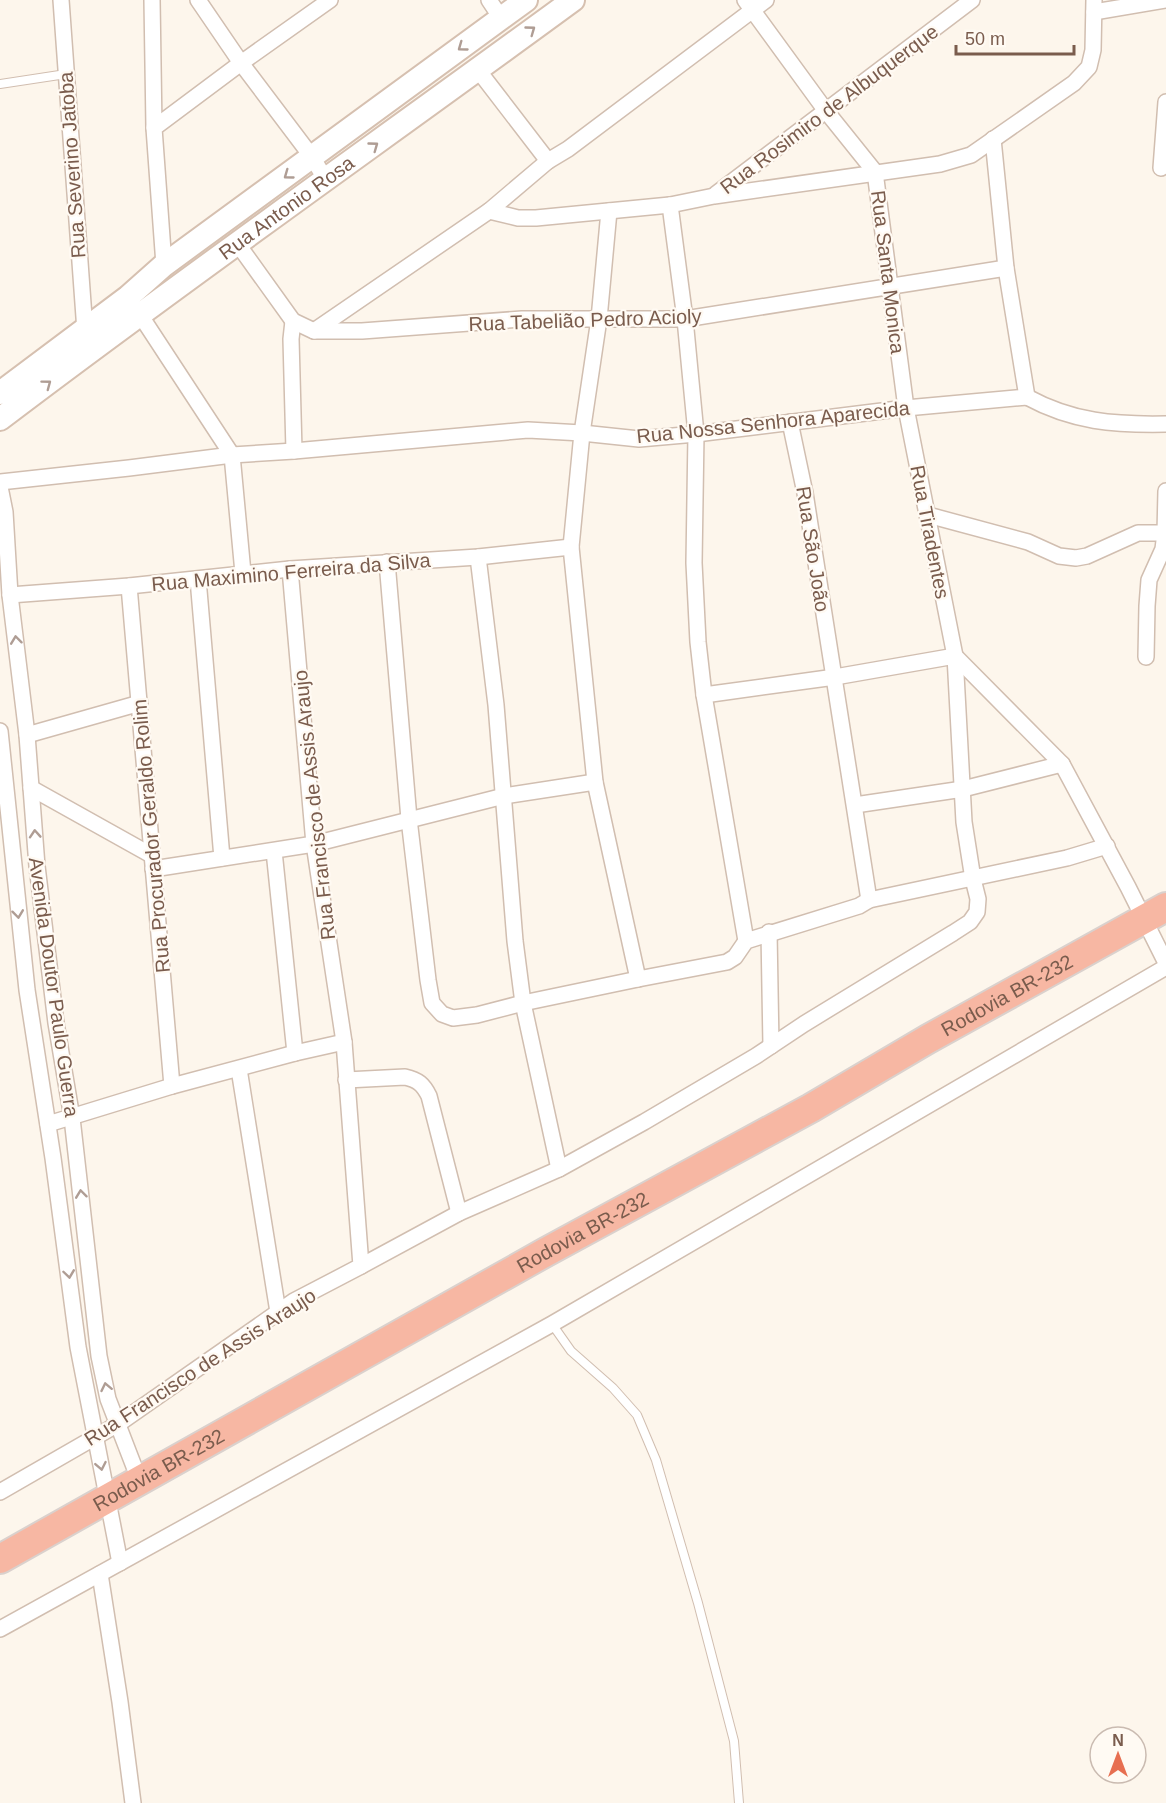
<svg xmlns="http://www.w3.org/2000/svg" width="1166" height="1803" font-family="Helvetica,sans-serif">
	<rect width="100%" height="100%" fill="#fdf6ec"/>
	<g fill="none" stroke-linecap="round" stroke-linejoin="round">
		<g stroke="#d1beb0" stroke-width="10">
			<g id="lane">
				<polyline points="0,84 66,74"/>
				<polyline points="552,1324 571,1351 613,1388 637,1415 656,1460 698,1603 734,1741 739,1803"/>
			</g>
		</g>
		<g stroke="#d1beb0" stroke-width="18">
			<g id="street">
				<polyline points="61,0 85,331"/>
				<polyline points="152,0 154,128"/>
				<polyline points="198,0 241,63 312,157 326,180"/>
				<polyline points="489,0 501,18"/>
				<polyline points="1094,12 1166,0"/>
				<polyline points="478,70 548,161"/>
				<polyline points="993,139 1006,268 1027,397"/>
				<polyline points="1161,168 1166,102"/>
				<polyline points="716,194 972,0"/>
				<polyline points="670,205 685,319 696,434 694,563 698,642 704,695 746,941"/>
				<polyline points="489,211 518,218 536,218 670,205 714,196 940,164 971,155 1074,83 1089,67 1093,50 1094,0"/>
				<polyline points="609,211 599,319 582,433 571,547 595,782 638,979 727,962 735,957 746,941 859,906 869,900 1067,858 1107,846"/>
				<polyline points="237,243 293,321 314,331 362,331 522,319 685,319 1006,268"/>
				<polyline points="164,265 154,128 241,63 330,0"/>
				<polyline points="135,307 232,455 243,573"/>
				<polyline points="293,321 291,339 294,451"/>
				<polyline points="314,331 489,211 548,161 568,149 766,0"/>
				<path d="M1027,397C1073,422 1114,425 1166,424"/>
				<polyline points="790,422 805,493 869,900"/>
				<polyline points="0,482 129,468 232,455 294,451 528,430 582,433 639,439 696,434 906,408 1027,397"/>
				<polyline points="0,487 5,512 10,595 27,735 37,866 56,1023 72,1118 99,1356 108,1399 140,1482"/>
				<polyline points="928,515 1028,542 1059,556 1076,558 1087,556 1138,533 1166,533"/>
				<polyline points="478,557 496,705 515,941 523,1003 559,1169"/>
				<polyline points="387,562 409,819 428,980 432,1003 442,1014 453,1018 477,1015 523,1003 638,979"/>
				<polyline points="198,579 222,858"/>
				<polyline points="129,586 172,1086"/>
				<polyline points="10,595 129,586 290,569 478,557 571,547"/>
				<polyline points="955,656 1062,764 1128,887 1166,963"/>
				<polyline points="1146,657 1147,606 1149,580 1163,549 1165,533 1166,491"/>
				<polyline points="704,695 835,677 955,656"/>
				<polyline points="0,731 27,990 53,1158 78,1347 120,1563"/>
				<polyline points="27,735 140,703"/>
				<polyline points="31,788 151,855"/>
				<polyline points="855,805 963,789 1062,764"/>
				<polyline points="274,851 295,1053"/>
				<polyline points="153,869 314,844 504,796 595,782"/>
				<polyline points="769,932 771,1046"/>
				<polyline points="239,1069 278,1312"/>
				<path d="M346,1080L405,1077C418,1080 423,1084 429,1096L459,1213"/>
				<polyline points="48,1124 172,1086 295,1053 344,1042"/>
				<polyline points="361,1266 459,1213 559,1169 644,1122 756,1056 804,1024 953,933 970,922 977,912 978,899 973,879 964,822 955,656 906,408 875,172 826,111 745,0"/>
				<polyline points="0,1492 118,1424 294,1301 361,1266 344,1042 314,844 290,569"/>
				<polyline points="100,1574 120,1702 133,1803"/>
				<polyline points="0,1629 552,1324 1166,967"/>
			</g>
		</g>
		<g stroke="#d6c0b0" stroke-width="26">
			<g id="secondary">
				<polyline points="0,393 128,297 164,265 526,0"/>
				<path id="s1" d="M0,419C188,276 382,140 573,0"/>
			</g>
		</g>
		<g stroke="#dad1cd" stroke-width="32">
			<g id="highway">
				<path id="s2" d="M0,1559L546,1252L811,1108L928,1039L1166,907"/>
			</g>
		</g>
		<use href="#lane" stroke="#fff" stroke-width="8"/>
		<use href="#street" stroke="#fff" stroke-width="15"/>
		<use href="#secondary" stroke="#fff" stroke-width="22"/>
		<use href="#highway" stroke="#f7b7a3" stroke-width="28"/>
	</g>
	<defs><path id="oneway-chevron" d="M-2-3.5L2.5 0L-2 3.5" fill="none" stroke-width="1.6" stroke-linecap="round" stroke-linejoin="round" transform="scale(1.5)"/></defs>
	<g stroke="#af9d94">
		<use href="#oneway-chevron" transform="translate(531 30) rotate(-36)"/>
		<use href="#oneway-chevron" transform="translate(462 47) rotate(144)"/>
		<use href="#oneway-chevron" transform="translate(374 146) rotate(-36)"/>
		<use href="#oneway-chevron" transform="translate(288 175) rotate(144)"/>
		<use href="#oneway-chevron" transform="translate(47 384) rotate(-37)"/>
		<use href="#oneway-chevron" transform="translate(16 640) rotate(-97)"/>
		<use href="#oneway-chevron" transform="translate(35 834) rotate(-94)"/>
		<use href="#oneway-chevron" transform="translate(18 914) rotate(83)"/>
		<use href="#oneway-chevron" transform="translate(81 1194) rotate(-97)"/>
		<use href="#oneway-chevron" transform="translate(69 1274) rotate(82)"/>
		<use href="#oneway-chevron" transform="translate(106 1387) rotate(-102)"/>
		<use href="#oneway-chevron" transform="translate(101 1466) rotate(79)"/>
	</g>
	<g text-anchor="middle" dominant-baseline="central" stroke-width="4.5" stroke-linejoin="round" paint-order="stroke">
		<g font-size="20" fill="#7a5c4d" stroke="#fffaf3">
			<text transform="translate(829 109) rotate(-37)">Rua Rosimiro de Albuquerque</text>
			<text transform="translate(72 165) rotate(-94)">Rua Severino Jatoba</text>
			<text stroke="none"><textPath href="#s1" startOffset="356">Rua Antonio Rosa</textPath></text>
			<text transform="translate(888 272) rotate(83)">Rua Santa Monica</text>
			<text transform="translate(585 320) rotate(-2)">Rua Tabelião Pedro Acioly</text>
			<text transform="translate(773 422) rotate(-6)">Rua Nossa Senhora Aparecida</text>
			<text transform="translate(930 532) rotate(79)">Rua Tiradentes</text>
			<text transform="translate(813 549) rotate(81)">Rua São João</text>
			<text transform="translate(291 572) rotate(-5)">Rua Maximino Ferreira da Silva</text>
			<text transform="translate(314 805) rotate(-96)">Rua Francisco de Assis Araujo</text>
			<text transform="translate(151 836) rotate(-95)">Rua Procurador Geraldo Rolim</text>
			<text transform="translate(54 987) rotate(82)">Avenida Doutor Paulo Guerra</text>
			<text stroke="none"><textPath href="#s2" startOffset="1154">Rodovia BR-232</textPath></text>
			<text stroke="none"><textPath href="#s2" startOffset="668">Rodovia BR-232</textPath></text>
			<text transform="translate(200 1367) rotate(-33)">Rua Francisco de Assis Araujo</text>
			<text stroke="none"><textPath href="#s2" startOffset="182">Rodovia BR-232</textPath></text>
		</g>
	</g>
	<g transform="translate(1118 1755)"><circle r="28" fill="#fffaf3" stroke="#cabbb1" stroke-width="1.5"/>
	<path d="M0-4.5L10 22L0 15L-10 22Z" fill="#e76f51"/>
	<text y="-9" font-size="16" font-weight="bold" text-anchor="middle" fill="#7a5c4d">N</text>
	</g>
	<path d="M956 45v9h118v-9" fill="none" stroke="#7a5c4d" stroke-width="3"/>
	<text x="965" y="45" font-size="18" fill="#7a5c4d" stroke="#fffaf3" stroke-width="4.5" paint-order="stroke">50 m</text>
</svg>
